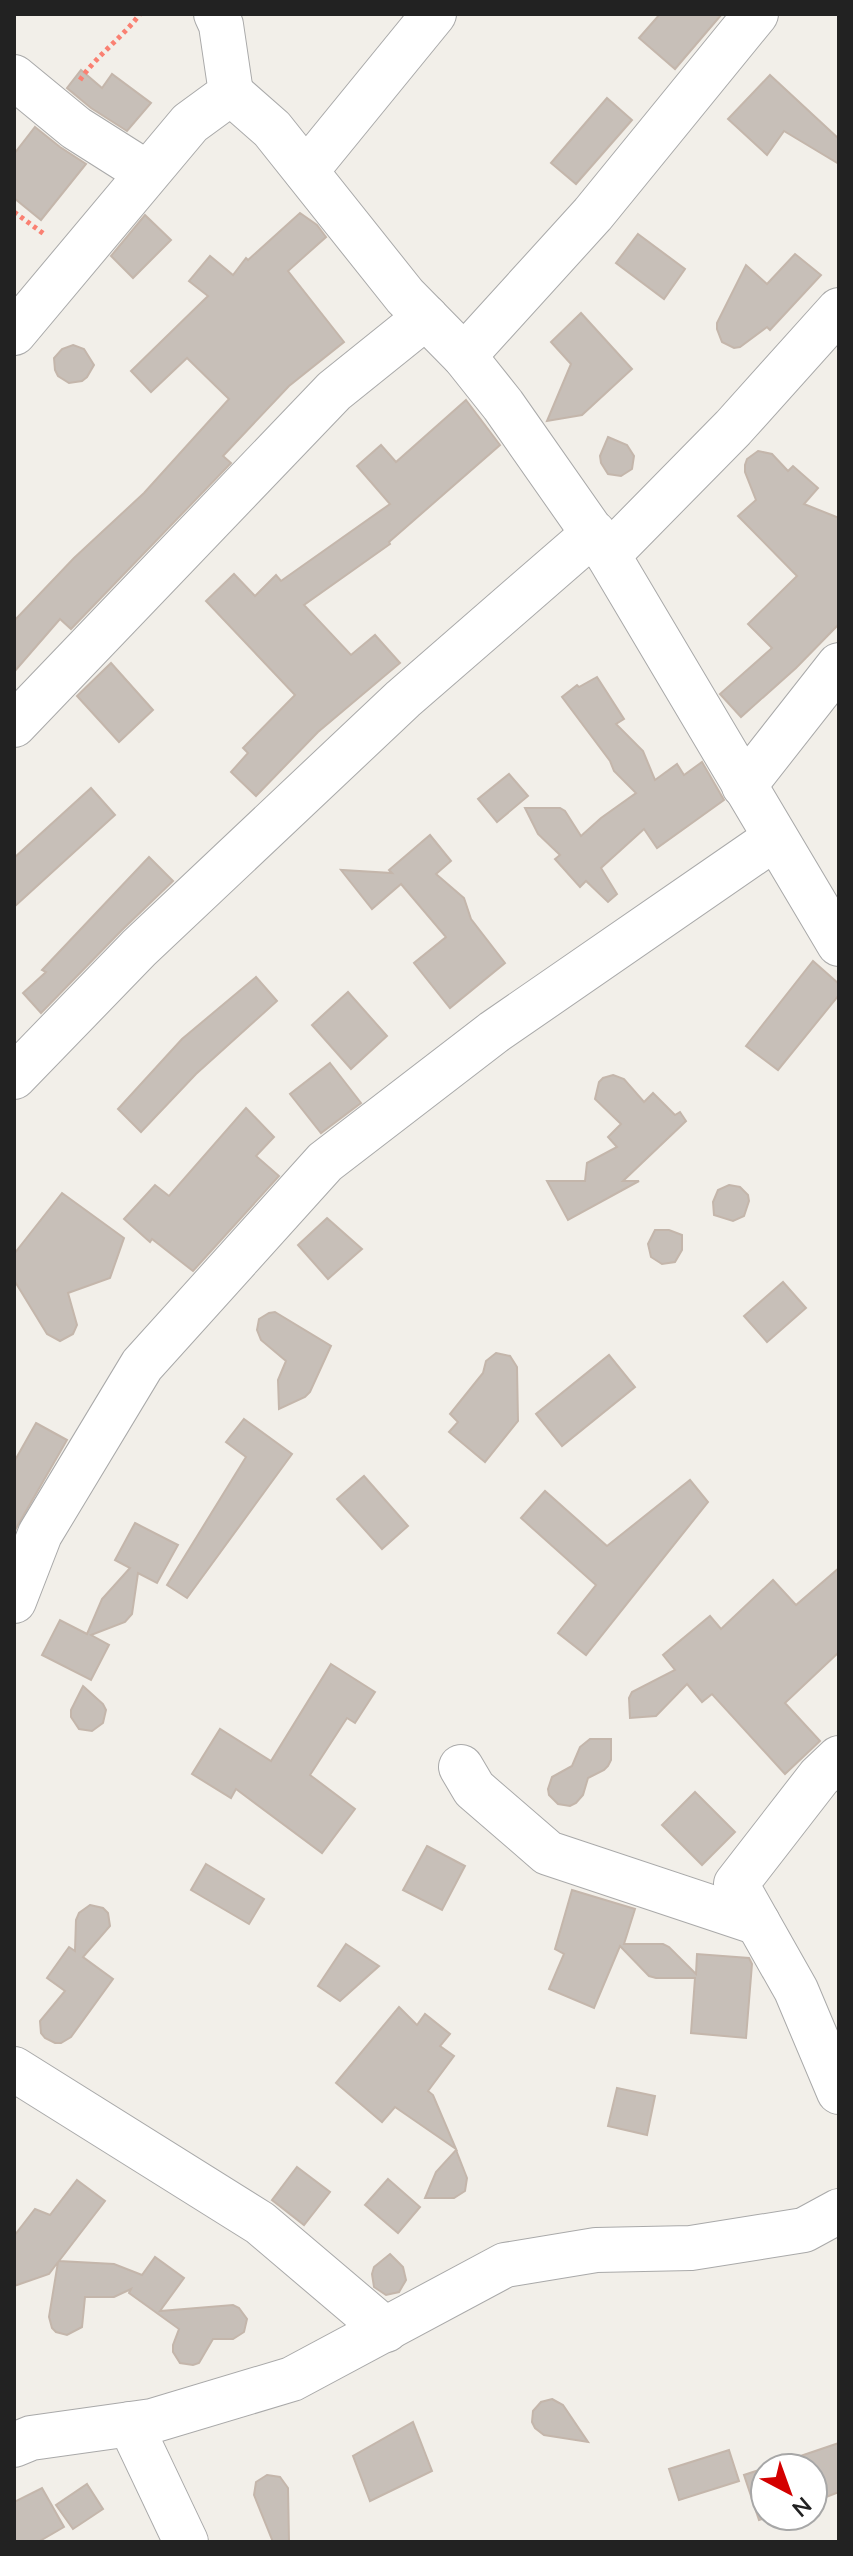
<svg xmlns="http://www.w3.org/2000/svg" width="853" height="2556" font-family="'Nunito Sans',sans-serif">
	<rect width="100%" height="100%" fill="#f2efe9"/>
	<g fill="#c7bfb8" stroke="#c4b6ab" stroke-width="2">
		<polygon points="660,14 722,14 675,69 639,38"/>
		<polygon points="81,70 102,88 112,74 151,103 127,131 91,108 67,88"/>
		<polygon points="770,75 839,139 839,164 784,131 767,155 728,119"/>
		<polygon points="607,98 632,120 576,184 551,163"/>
		<polygon points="35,127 60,147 86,164 41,220 14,198 14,154"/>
		<polygon points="300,213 317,225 326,237 288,271 344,342 289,386 223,456 231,463 71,629 60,619 14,672 14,621 74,558 144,493 229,399 187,358 151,392 131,371 208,296 189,281 210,256 233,275 246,258 248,260"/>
		<polygon points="145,215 171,240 133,278 111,256"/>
		<polygon points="638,234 685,269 664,299 616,263"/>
		<polygon points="795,254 821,275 770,330 767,327 740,347 734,348 722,342 717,329 717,323 746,265 767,284"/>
		<polygon points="581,313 632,369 582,415 547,421 571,364 551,342"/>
		<polygon points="73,345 84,349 94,365 87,377 82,381 69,383 58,376 55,370 54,358 62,349"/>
		<polygon points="466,400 500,445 389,542 390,544 304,605 351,655 375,635 400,663 318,732 256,796 231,772 248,753 243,748 295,695 206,601 234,574 255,596 276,575 281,581 390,504 357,466 381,445 396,462"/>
		<polygon points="608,437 627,445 634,456 632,469 621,476 608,474 601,463 600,456"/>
		<polygon points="758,451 772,454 788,471 793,466 818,488 804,504 839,518 839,624 796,668 741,717 720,694 772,648 748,624 797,576 738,516 756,500 745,472 745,465 747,459"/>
		<polygon points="111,663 153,710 119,742 77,696"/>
		<polygon points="597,677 624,719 616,724 643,751 655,780 677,764 684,775 702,762 724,800 657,848 644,829 601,868 617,894 608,902 586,881 580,887 555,859 560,855 538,834 525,808 560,808 565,811 581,836 601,818 636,793 614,771 610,761 562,697 577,685 579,687"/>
		<polygon points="509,774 528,796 497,822 478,799"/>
		<polygon points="91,788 115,815 14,907 14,858"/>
		<polygon points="430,835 451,861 436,874 464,898 471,919 505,963 450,1008 414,963 446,937 401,884 372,909 341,870 392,873 389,870"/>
		<polygon points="149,857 173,881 121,931 41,1013 23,993 46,972 42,970"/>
		<polygon points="813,961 839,984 839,995 778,1070 746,1046"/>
		<polygon points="256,977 277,1001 196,1074 141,1132 118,1109 182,1039"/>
		<polygon points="348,992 387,1036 351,1069 312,1025"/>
		<polygon points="330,1063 361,1103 321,1133 290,1094"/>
		<polygon points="613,1075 624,1079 644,1102 653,1093 675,1115 680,1112 686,1121 623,1181 639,1181 568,1220 547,1181 585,1181 587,1163 617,1147 608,1137 621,1124 595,1099 599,1082 603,1078"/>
		<polygon points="246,1108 274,1137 256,1156 279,1176 193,1271 152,1239 150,1242 124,1219 155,1185 169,1196"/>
		<polygon points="729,1185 740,1187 748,1195 749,1201 744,1216 733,1221 714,1215 713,1202 718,1190"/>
		<polygon points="62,1193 124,1238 110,1278 68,1293 77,1325 73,1334 60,1341 47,1334 14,1280 14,1254"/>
		<polygon points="327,1218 362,1249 328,1279 298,1245"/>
		<polygon points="655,1230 669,1230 682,1235 682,1250 675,1262 662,1264 651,1257 648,1244"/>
		<polygon points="783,1282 806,1308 767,1342 744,1316"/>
		<polygon points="275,1312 331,1346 310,1392 305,1397 279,1409 278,1380 286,1361 261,1340 257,1330 259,1319 269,1313"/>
		<polygon points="496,1353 510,1356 517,1367 518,1421 485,1462 449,1432 458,1422 450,1414 483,1373 486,1361"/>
		<polygon points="609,1355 635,1387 562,1446 536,1414"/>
		<polygon points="244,1419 292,1454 187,1598 167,1585 246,1457 226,1442"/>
		<polygon points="36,1423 67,1440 14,1532 14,1462"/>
		<polygon points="364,1476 408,1526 382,1549 337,1499"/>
		<polygon points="690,1480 708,1502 586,1655 558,1633 596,1585 521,1518 545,1491 607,1546"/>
		<polygon points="135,1523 178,1545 157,1583 138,1573 132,1614 125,1622 91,1635 109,1645 91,1680 42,1655 60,1620 87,1634 102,1599 130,1568 115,1560"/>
		<polygon points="839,1568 839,1652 785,1703 820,1741 785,1774 712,1694 702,1702 687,1684 656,1716 630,1718 629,1698 632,1692 675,1670 663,1655 710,1616 721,1629 773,1580 796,1605"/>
		<polygon points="331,1664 375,1692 355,1723 347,1718 310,1775 355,1809 322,1853 236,1789 231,1798 192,1774 220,1729 271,1761"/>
		<polygon points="83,1686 103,1704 106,1710 103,1723 92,1731 79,1729 71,1717 71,1710"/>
		<polygon points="590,1739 611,1739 611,1760 608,1766 604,1770 588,1778 583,1795 576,1803 570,1806 558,1804 549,1795 548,1789 552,1777 572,1766 580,1747"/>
		<polygon points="695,1792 735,1832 702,1865 662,1825"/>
		<polygon points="427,1846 465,1866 442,1910 403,1890"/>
		<polygon points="206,1864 264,1899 249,1924 191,1890"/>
		<polygon points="572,1890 635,1909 624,1944 663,1944 669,1947 696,1974 697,1954 749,1958 752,1964 746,2038 691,2033 695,1978 656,1978 649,1976 620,1946 594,2008 549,1989 564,1954 555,1949"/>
		<polygon points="90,1905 103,1908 108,1913 110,1926 83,1957 113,1979 71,2037 61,2043 55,2043 45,2038 41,2033 40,2021 65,1991 47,1978 69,1947 75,1951 76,1920 79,1913"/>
		<polygon points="346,1944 379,1966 340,2001 318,1986"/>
		<polygon points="399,2007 417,2025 425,2014 450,2034 440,2046 454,2056 428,2091 433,2095 456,2149 395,2107 382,2122 336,2083"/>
		<polygon points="617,2088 655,2096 647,2135 608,2126"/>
		<polygon points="456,2150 467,2178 465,2191 454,2198 425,2198 436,2172"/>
		<polygon points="297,2167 330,2192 304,2225 272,2200"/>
		<polygon points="388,2179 420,2207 398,2233 365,2205"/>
		<polygon points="77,2180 105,2201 59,2261 114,2264 142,2275 155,2257 184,2278 160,2311 233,2305 239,2308 247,2319 244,2332 233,2339 213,2339 199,2363 193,2365 180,2363 173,2352 173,2345 179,2329 129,2293 131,2289 114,2297 85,2297 82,2327 67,2335 56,2332 52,2328 49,2317 58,2262 49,2274 14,2286 14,2236 35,2209 50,2215"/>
		<polygon points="390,2254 403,2267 406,2280 399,2292 386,2295 374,2287 372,2274 374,2267"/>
		<polygon points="552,2399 563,2405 588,2442 544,2435 535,2428 532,2422 533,2411 541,2402"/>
		<polygon points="413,2422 432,2471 370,2501 353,2456"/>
		<polygon points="839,2443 839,2492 813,2502 813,2468 765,2468"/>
		<polygon points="729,2450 739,2481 679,2500 669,2469"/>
		<polygon points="765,2468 765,2516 772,2516 759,2520 744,2475"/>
		<polygon points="267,2475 280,2477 288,2488 289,2542 273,2542 254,2495 256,2482"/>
		<polygon points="87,2484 103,2509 73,2529 56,2505"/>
		<polygon points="42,2488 64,2527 38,2542 14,2542 14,2502"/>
	</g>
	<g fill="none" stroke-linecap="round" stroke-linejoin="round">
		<g stroke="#a9a9a9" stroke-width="46">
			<g id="minor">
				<polyline points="14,77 76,128 147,173"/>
				<polyline points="231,93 272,129 405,296 464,356 503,405 608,555 839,944"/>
				<polyline points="306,171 434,14"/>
				<polyline points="14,333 190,123 231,93 221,25 216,14"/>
				<polyline points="464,356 593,214 756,14"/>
				<polyline points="608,555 733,428 839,310"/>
				<polyline points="14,725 334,391 426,317"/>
				<polyline points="744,786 839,665"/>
				<polyline points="14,1077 139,948 403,699 594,533"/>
				<polyline points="14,1601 40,1534 142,1365 325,1162 494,1032 775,838"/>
				<polyline points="839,1758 819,1777 736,1884 796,1990 839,2092"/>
				<polyline points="461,1767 474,1789 548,1853 758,1923"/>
				<polyline points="14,2069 260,2223 386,2330"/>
				<polyline points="130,2424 186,2542"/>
				<polyline points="14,2445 31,2438 152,2421 292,2379 505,2265 596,2250 691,2248 804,2230 839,2211"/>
			</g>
		</g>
		<g stroke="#fa8072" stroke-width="5" stroke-dasharray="4 4" stroke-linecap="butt">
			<path d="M80,80C96,56 122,38 140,14"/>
			<polyline points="14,212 44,234"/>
		</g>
		<use href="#minor" stroke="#fff" stroke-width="44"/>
	</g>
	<rect width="853" height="2556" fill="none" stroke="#222222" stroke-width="32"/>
	<g transform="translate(789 2492) rotate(139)"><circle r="38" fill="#ffffff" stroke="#a7a7a7" stroke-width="2"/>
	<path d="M0-6L14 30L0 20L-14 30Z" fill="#d40000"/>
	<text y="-12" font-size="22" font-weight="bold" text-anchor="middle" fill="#222222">N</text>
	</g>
</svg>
